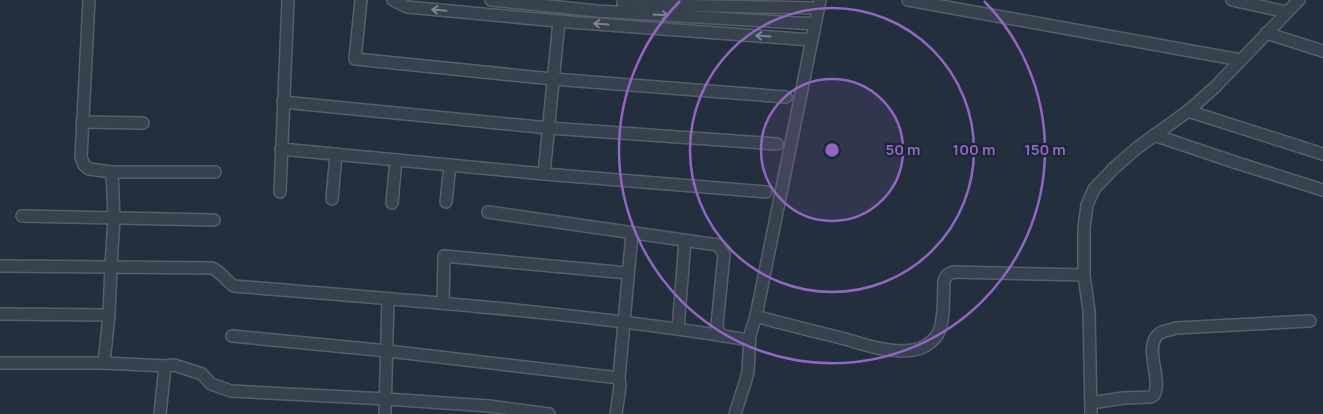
<svg xmlns="http://www.w3.org/2000/svg" width="1323" height="414" font-family="Manrope,sans-serif">
	<rect width="100%" height="100%" fill="#242f3e"/>
	<g fill="none" stroke-linecap="round" stroke-linejoin="round">
		<g stroke="#565f6c" stroke-width="14">
			<g id="minor">
				<polyline points="89,0 81,157 84,165 89,169 112,172"/>
				<polyline points="361,0 355,59 553,79 786,97"/>
				<polyline points="393,0 407,7 569,22 812,40"/>
				<polyline points="491,0 597,11 815,24"/>
				<polyline points="908,0 1241,60"/>
				<polyline points="1232,0 1287,12"/>
				<polyline points="623,3 640,2 654,5 818,8"/>
				<polyline points="1266,33 1323,51"/>
				<polyline points="283,102 549,128 777,144"/>
				<polyline points="1188,111 1323,154"/>
				<polyline points="82,122 143,123"/>
				<polyline points="1154,135 1234,162 1323,190"/>
				<polyline points="281,149 544,174 766,192"/>
				<polyline points="544,174 559,21"/>
				<polyline points="280,192 288,0"/>
				<polyline points="332,199 336,154"/>
				<polyline points="446,202 450,165"/>
				<polyline points="392,203 396,160"/>
				<polyline points="488,212 718,245 724,254 717,325 719,335"/>
				<polyline points="22,216 214,220"/>
				<polyline points="0,266 111,267 114,218 112,172 215,172"/>
				<polyline points="443,303 444,256 628,273"/>
				<polyline points="0,314 109,315"/>
				<path d="M756,316C784,324 813,331 841,338C864,344 889,354 913,350C922,349 932,343 938,334C945,321 943,296 944,281L947,275L953,272L1084,275"/>
				<polyline points="678,329 685,241"/>
				<polyline points="232,336 388,351 619,378"/>
				<path d="M0,363H104L109,315L111,267L212,268C221,272 226,281 234,286C406,300 579,312 749,340"/>
				<polyline points="104,363 165,366 174,365 202,374 211,384 231,391 386,399 489,406 549,414"/>
				<path d="M1091,403L1123,398L1151,397L1154,395C1163,380 1142,345 1160,333C1165,330 1171,330 1176,328L1310,321"/>
				<polyline points="160,414 165,366"/>
				<polyline points="385,414 388,299"/>
				<polyline points="616,414 620,386 619,378 632,233"/>
				<polyline points="735,414 745,383 748,372 750,335 756,316 820,0"/>
				<polyline points="1091,414 1089,311 1084,275 1084,228 1087,205 1094,189 1114,168 1137,148 1188,111 1214,88 1299,0"/>
			</g>
		</g>
		<use href="#minor" stroke="#38414e" stroke-width="11"/>
	</g>
	<defs><path id="oneway-shaft" d="M-6 0H5M1.5-3L5.5 0L1.5 3" fill="none" stroke-width="1.6" stroke-linecap="round" stroke-linejoin="round" transform="scale(1.25)"/></defs>
	<g stroke="#7c8592">
		<use href="#oneway-shaft" transform="translate(439 10) rotate(-175)"/>
		<use href="#oneway-shaft" transform="translate(661 15) rotate(3)"/>
		<use href="#oneway-shaft" transform="translate(601 24) rotate(-176)"/>
		<use href="#oneway-shaft" transform="translate(763 36) rotate(-176)"/>
	</g>
	<circle cx="832" cy="150" r="71" fill="#9266c3" fill-opacity=".12"/>
	<g fill="none" stroke="#9266c3" stroke-width="2.5">
		<circle cx="832" cy="150" r="71"/>
		<circle cx="832" cy="150" r="142"/>
		<path d="M984 1A213 213 0 1 1 680 1"/>
	</g>
	<circle cx="832" cy="150" r="8" fill="#9266c3" stroke="#1d2633" stroke-width="2.5"/>
	<g font-size="15" text-anchor="middle" font-weight="bold" fill="#9266c3" stroke="#1d2633" stroke-width="4.5" stroke-linejoin="round" paint-order="stroke">
		<text x="903" y="155">50 m</text>
		<text x="974" y="155">100 m</text>
		<text x="1045" y="155">150 m</text>
	</g>
</svg>
